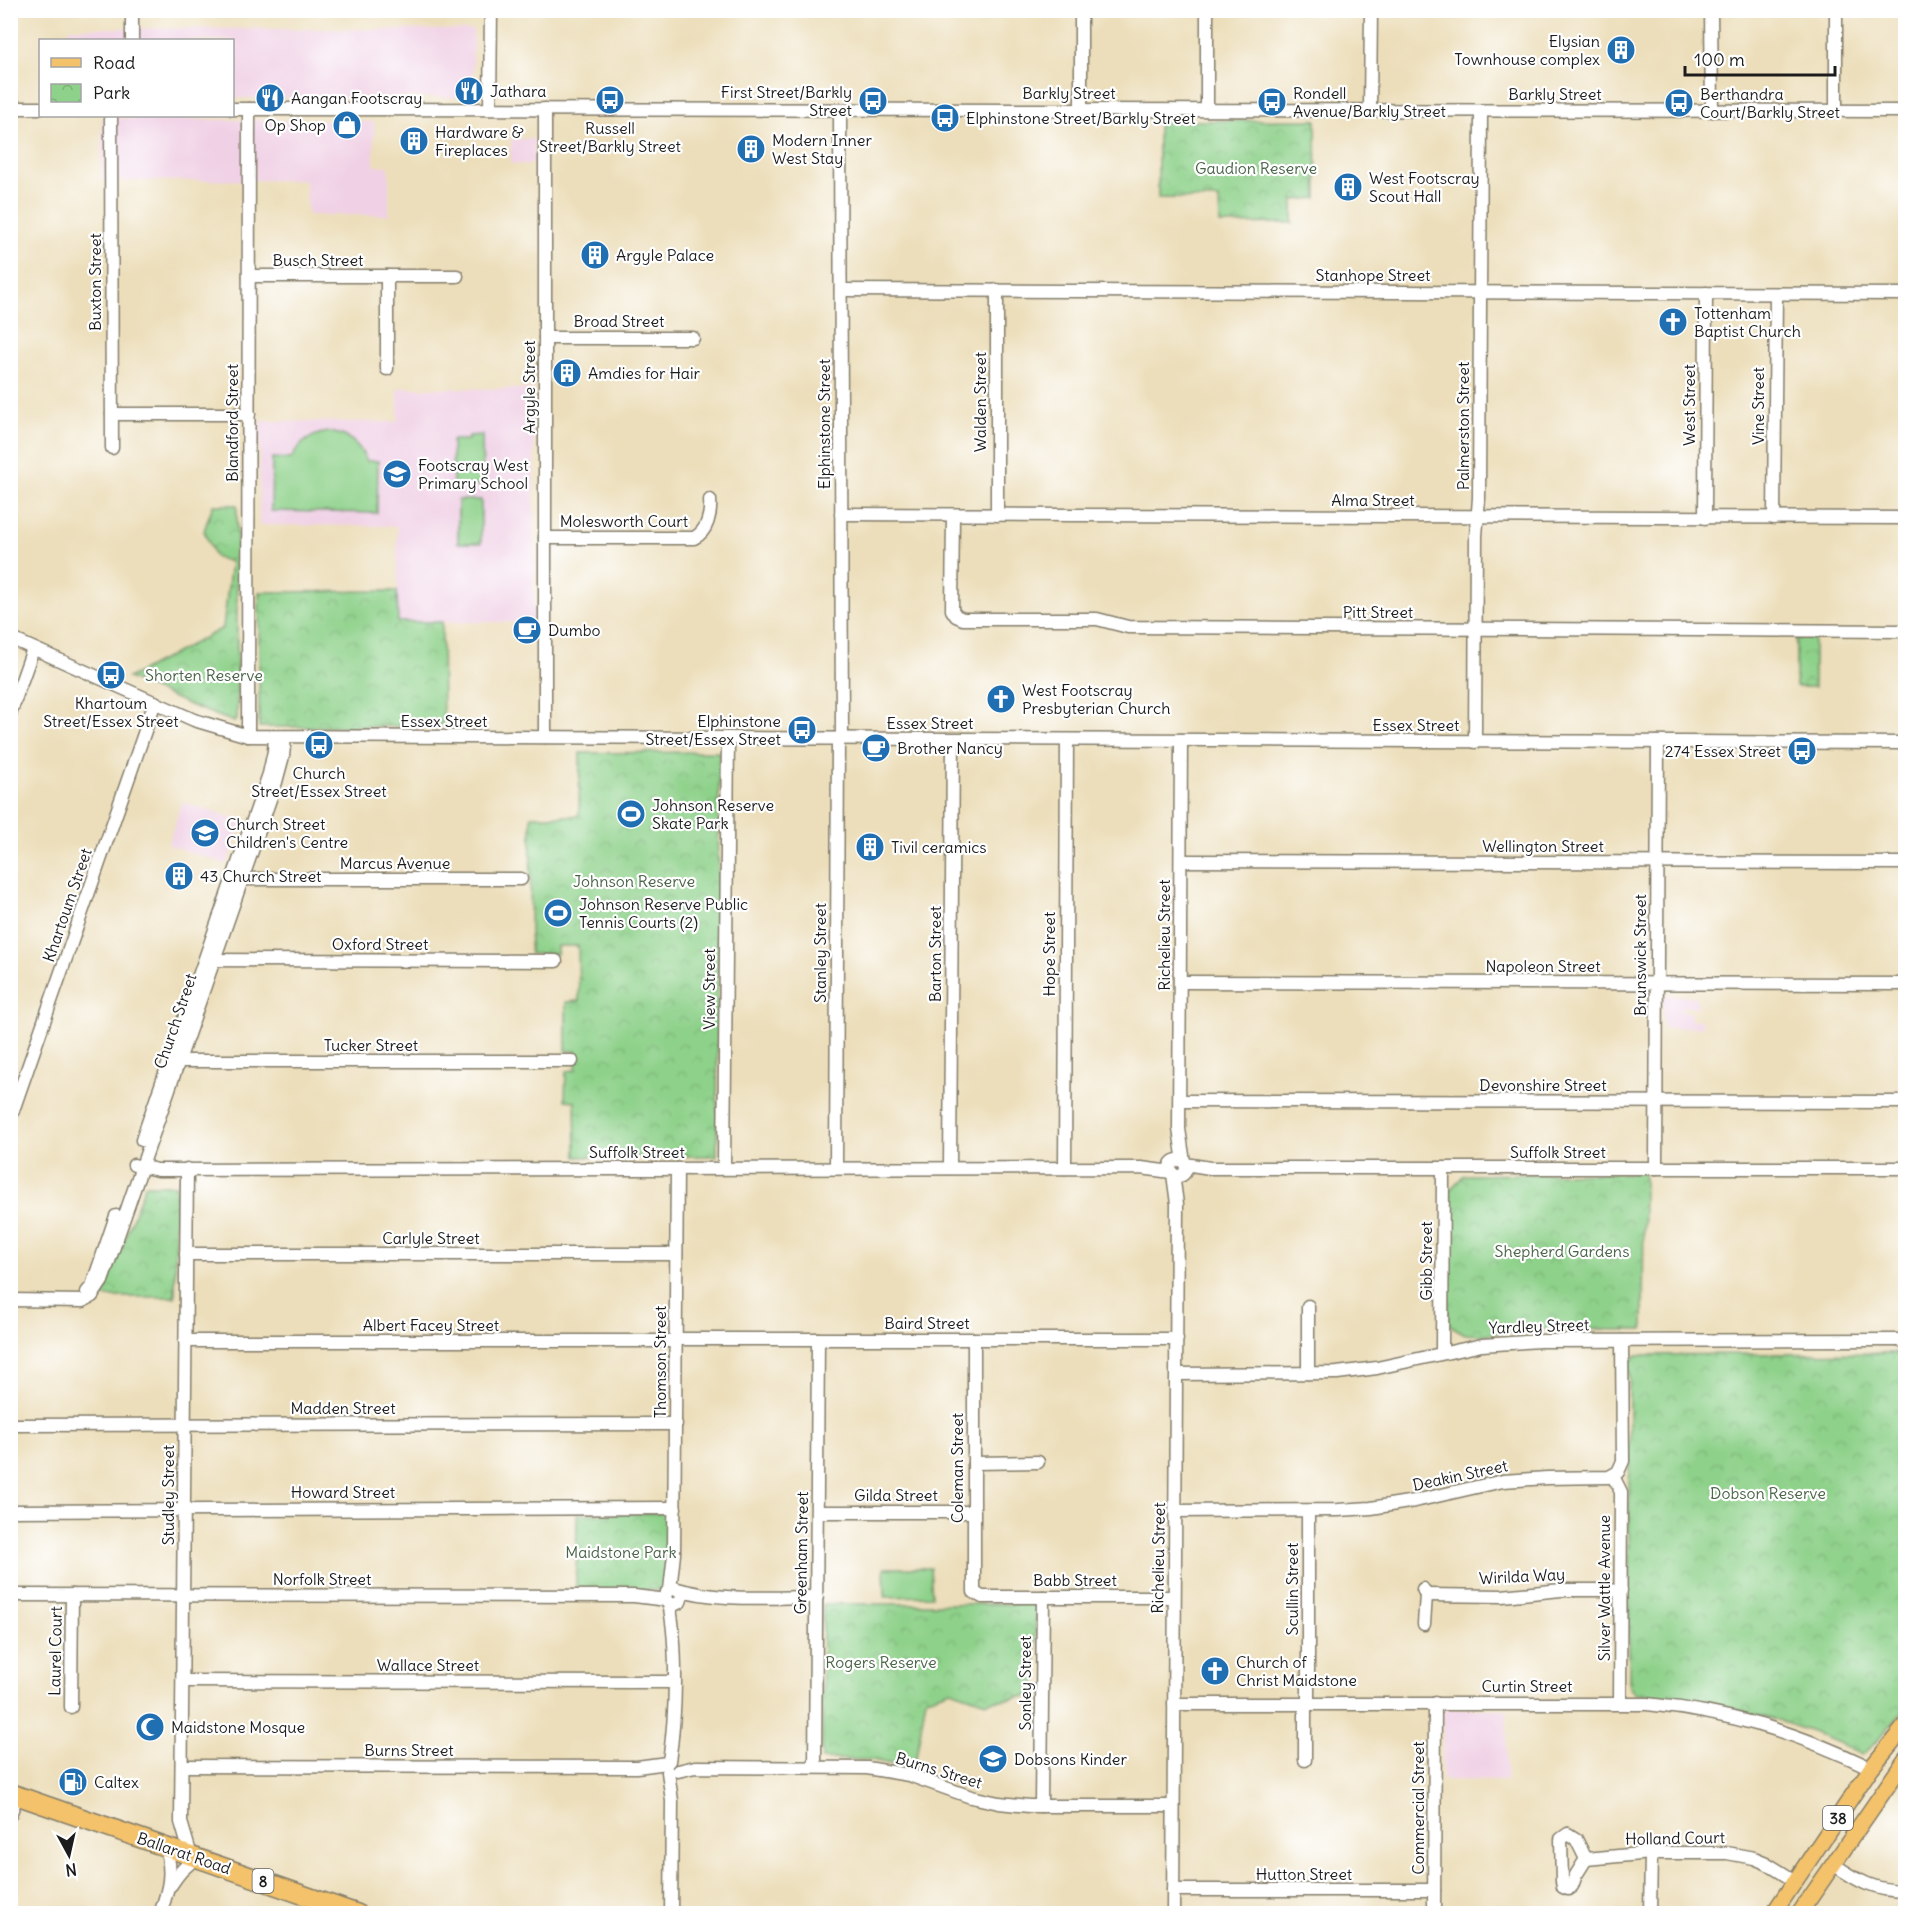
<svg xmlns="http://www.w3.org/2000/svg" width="1916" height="1924" font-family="Delius,sans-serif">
	<defs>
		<pattern id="park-crowns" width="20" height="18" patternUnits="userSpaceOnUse" patternTransform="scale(1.5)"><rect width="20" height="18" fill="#8ed18a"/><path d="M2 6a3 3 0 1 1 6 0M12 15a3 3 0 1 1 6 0" fill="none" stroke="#7ab376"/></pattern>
	</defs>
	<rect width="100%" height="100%" fill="#fff"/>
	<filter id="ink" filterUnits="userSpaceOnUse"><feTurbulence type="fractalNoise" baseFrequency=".0167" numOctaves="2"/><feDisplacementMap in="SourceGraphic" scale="12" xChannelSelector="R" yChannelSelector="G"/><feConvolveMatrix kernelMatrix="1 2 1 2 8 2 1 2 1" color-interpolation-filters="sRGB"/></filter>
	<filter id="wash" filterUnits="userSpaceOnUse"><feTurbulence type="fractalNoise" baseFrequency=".008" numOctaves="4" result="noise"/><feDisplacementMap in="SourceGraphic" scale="24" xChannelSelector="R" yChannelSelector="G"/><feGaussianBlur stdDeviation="1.35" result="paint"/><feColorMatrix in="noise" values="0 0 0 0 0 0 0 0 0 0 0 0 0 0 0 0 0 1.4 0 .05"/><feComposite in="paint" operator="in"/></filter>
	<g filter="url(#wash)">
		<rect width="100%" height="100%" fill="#ecdeba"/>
		<g fill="#f0d0e5">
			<polygon points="69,28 473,30 473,97 233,98 232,40 69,40"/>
			<polygon points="102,118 374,122 374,166 389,166 389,215 308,215 305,180 101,181"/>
			<rect x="511" y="139" width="23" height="25"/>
			<polygon points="398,388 534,389 534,622 398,622 397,526 259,525 260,421 398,422"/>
			<polygon points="182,802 242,821 227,864 168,845"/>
			<polygon points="1663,995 1697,997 1697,1007 1680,1007 1680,1011 1690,1012 1691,1020 1702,1020 1703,1027 1663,1028"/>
			<polygon points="1443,1709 1507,1709 1506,1781 1442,1780"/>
		</g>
		<g fill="#8ed18a" stroke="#557653" stroke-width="1.5">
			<path d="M329,432C347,434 360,444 366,461H378L377,513L271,511L272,458L291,459C299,443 311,434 329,432Z"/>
			<polygon points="482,435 483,485 453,486 452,440 468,440 469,436"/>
			<rect x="458" y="500" width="23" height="43"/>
			<polygon points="884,1568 930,1568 932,1596 885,1597"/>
		</g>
		<g fill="url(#park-crowns)" stroke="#557653" stroke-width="1.5">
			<polygon points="1316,120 1317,198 1293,200 1293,223 1220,224 1219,199 1158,198 1158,121"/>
			<polygon points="213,505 237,505 237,720 234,722 192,706 128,678 223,628 231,562 215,557 204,531"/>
			<polygon points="397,591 398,622 442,622 443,726 259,727 259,592"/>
			<rect x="1796" y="639" width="18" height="48"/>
			<polygon points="719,752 717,1156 576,1157 575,1101 565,1100 566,1071 576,1070 576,1051 566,1051 566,1002 579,1001 578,946 557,946 557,954 530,954 531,816 579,816 580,753"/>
			<polygon points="1644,1173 1643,1330 1528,1329 1481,1335 1465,1334 1448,1324 1448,1192 1464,1175"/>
			<polygon points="145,1185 176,1185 175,1297 103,1297"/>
			<path d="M1905,1353V1709C1897,1718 1870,1752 1862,1754C1790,1718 1714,1702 1635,1694L1629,1687V1363L1637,1355Z"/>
			<polygon points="667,1513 665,1590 576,1590 577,1514"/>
			<polygon points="823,1604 1036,1604 1035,1695 986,1702 951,1690 926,1698 914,1769 872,1760 822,1759"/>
		</g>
	</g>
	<g filter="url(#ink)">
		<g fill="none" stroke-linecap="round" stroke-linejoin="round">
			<g stroke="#847d6b" stroke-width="15">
				<g id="minor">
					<polyline points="1711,10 1712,111"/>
					<polyline points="132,40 132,10"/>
					<polyline points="10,108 40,108"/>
					<polyline points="232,109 1906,111"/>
					<polyline points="490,109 491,10"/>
					<polyline points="840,110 842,739"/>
					<polyline points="1081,110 1081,10"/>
					<polyline points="1207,110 1207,10"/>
					<polyline points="1370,110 1371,10"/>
					<polyline points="1836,111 1836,10"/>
					<polyline points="111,116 112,448"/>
					<polyline points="249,276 457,276"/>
					<polyline points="387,276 387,369"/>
					<polyline points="841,290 1906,294"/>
					<polyline points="545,338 693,338"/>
					<polyline points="112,414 249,414"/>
					<polyline points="841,514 1906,518"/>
					<polyline points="953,515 952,610 956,616 963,619 1097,619 1128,627 1906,631"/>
					<polyline points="997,515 997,290"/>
					<polyline points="1705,518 1706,293"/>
					<polyline points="1774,518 1776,294"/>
					<path d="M545,538H694C708,531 711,513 710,500"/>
					<polyline points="10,638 194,720 248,736 1906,743"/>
					<polyline points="10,714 33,649"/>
					<polyline points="248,736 249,109"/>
					<polyline points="545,737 545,109"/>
					<polyline points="1181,740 1179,1129 1184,1162"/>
					<polyline points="1475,742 1476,536 1479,498 1481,111"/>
					<polyline points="1181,861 1906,863"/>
					<polyline points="234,879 521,879"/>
					<polyline points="206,960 556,961"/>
					<polyline points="1180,982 1906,984"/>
					<polyline points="174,1061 572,1061"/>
					<polyline points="1180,1101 1906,1102"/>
					<polyline points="10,1119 155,702"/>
					<polyline points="142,1140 269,774 274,751 275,737"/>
					<circle cx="1178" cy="1168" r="8"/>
					<polyline points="1185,1164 1210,1168 1906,1168"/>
					<polyline points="134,1165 158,1170 1141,1168 1171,1172"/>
					<polyline points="724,1168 728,738"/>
					<polyline points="836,1168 838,739"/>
					<polyline points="950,1168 953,740"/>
					<polyline points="1065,1168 1067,740"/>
					<polyline points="1656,1168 1658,742"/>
					<polyline points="187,1169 181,1822 191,1856"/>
					<polyline points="1173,1174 1177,1204 1173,1914"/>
					<polyline points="186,1254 676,1254"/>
					<polyline points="87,1292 92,1286 116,1216"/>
					<polyline points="10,1300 83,1301 92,1296 102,1281 276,782 283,756 285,737"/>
					<polyline points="676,1339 1177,1339"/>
					<polyline points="974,1340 974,1592 982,1597 1174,1597"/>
					<polyline points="185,1341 676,1341"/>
					<polyline points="1442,1353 1443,1169"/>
					<polyline points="1308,1373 1308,1306"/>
					<polyline points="1177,1374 1337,1373 1377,1368 1482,1345 1540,1341 1906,1340"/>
					<polyline points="10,1425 676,1424"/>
					<polyline points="974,1463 1038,1462"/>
					<polyline points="1613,1476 1621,1492 1620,1703"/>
					<polyline points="10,1511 675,1508"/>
					<polyline points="1175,1511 1338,1510 1371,1508 1415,1501 1503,1481 1547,1478 1609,1477 1618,1472 1623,1461 1622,1341"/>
					<polyline points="818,1512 973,1512"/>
					<polyline points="1423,1589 1426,1595 1424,1624"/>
					<polyline points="670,1590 674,1554 677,1169"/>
					<path d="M680,1591L682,1596L680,1602L674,1605L668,1602L666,1597L667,1592L674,1588C719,1602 770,1597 817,1597"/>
					<polyline points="10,1595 634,1596 667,1600"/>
					<polyline points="1426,1595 1502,1596 1561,1590 1621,1590"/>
					<polyline points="183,1681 674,1682"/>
					<polyline points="1308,1703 1308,1511"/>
					<path d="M1174,1704H1647C1730,1712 1796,1732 1871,1768"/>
					<polyline points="71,1707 72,1595"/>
					<polyline points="1305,1760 1305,1703"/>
					<path d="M669,1761C676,1716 678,1648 669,1603"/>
					<polyline points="182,1766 637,1767 667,1763"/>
					<polyline points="815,1767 818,1339"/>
					<polyline points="678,1771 695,1767 867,1768 909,1775 971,1797 999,1803 1029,1806 1173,1806"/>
					<polyline points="668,1772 672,1801 671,1914"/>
					<polyline points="1041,1806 1043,1597"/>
					<polyline points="10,1815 17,1796"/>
					<polygon points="1568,1834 1576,1839 1586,1859 1576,1875 1572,1886 1568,1889 1563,1887 1562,1881 1561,1839"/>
					<polyline points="1586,1859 1651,1853 1727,1853 1754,1858 1766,1863 1795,1881"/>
					<path d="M1833,1864C1858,1881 1874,1891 1906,1891"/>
					<path d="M171,1885C179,1873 185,1865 198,1858"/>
					<polyline points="1173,1890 1434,1890"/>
					<path d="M160,1914C169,1888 173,1874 166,1847"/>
					<polyline points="1434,1914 1435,1703"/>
					<polyline points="1650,1914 1651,1853"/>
				</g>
			</g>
			<g stroke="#847d6b" stroke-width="18">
				<g id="major">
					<polyline points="1773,1914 1871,1768 1906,1725"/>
					<polyline points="1799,1914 1906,1759"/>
				</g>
			</g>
			<g stroke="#847d6b" stroke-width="21">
				<polyline id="highway" points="10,1793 358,1914"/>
			</g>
			<use href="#minor" stroke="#fff" stroke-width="12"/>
			<use href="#major" stroke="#f3c26a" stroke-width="15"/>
			<use href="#highway" stroke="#f3c26a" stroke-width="18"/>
		</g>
	</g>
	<defs>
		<g id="building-disc" transform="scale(1.5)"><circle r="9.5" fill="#1f6fb2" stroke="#fff"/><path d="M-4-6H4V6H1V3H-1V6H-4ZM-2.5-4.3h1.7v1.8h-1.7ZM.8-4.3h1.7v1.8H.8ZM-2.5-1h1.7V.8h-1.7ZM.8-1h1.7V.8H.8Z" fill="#fff"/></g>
		<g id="restaurant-disc" transform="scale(1.5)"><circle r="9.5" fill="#1f6fb2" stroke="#fff"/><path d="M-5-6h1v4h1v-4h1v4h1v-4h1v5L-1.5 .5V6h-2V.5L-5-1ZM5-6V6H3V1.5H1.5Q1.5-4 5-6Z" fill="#fff"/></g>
		<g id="bus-disc" transform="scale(1.5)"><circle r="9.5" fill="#1f6fb2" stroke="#fff"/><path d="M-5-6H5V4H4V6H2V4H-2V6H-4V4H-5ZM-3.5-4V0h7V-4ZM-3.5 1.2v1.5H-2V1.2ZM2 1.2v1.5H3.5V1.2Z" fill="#fff"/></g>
		<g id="shop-disc" transform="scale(1.5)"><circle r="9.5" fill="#1f6fb2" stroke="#fff"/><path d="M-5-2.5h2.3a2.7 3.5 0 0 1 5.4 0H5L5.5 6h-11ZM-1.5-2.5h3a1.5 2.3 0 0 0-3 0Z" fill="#fff"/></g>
		<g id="church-disc" transform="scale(1.5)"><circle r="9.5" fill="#1f6fb2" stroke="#fff"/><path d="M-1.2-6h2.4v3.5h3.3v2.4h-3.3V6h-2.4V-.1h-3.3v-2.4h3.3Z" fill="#fff"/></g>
		<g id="school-disc" transform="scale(1.5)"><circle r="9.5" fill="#1f6fb2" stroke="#fff"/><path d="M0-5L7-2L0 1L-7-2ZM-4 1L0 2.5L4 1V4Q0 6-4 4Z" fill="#fff"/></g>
		<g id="cafe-disc" transform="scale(1.5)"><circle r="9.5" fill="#1f6fb2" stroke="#fff"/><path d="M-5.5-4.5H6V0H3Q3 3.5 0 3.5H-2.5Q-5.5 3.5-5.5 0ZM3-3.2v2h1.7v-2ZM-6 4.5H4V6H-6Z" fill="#fff"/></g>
		<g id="stadium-disc" transform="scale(1.5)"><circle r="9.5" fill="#1f6fb2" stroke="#fff"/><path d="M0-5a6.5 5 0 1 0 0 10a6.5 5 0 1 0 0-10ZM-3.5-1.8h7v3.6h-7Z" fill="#fff"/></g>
		<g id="mosque-disc" transform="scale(1.5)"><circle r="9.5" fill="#1f6fb2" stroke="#fff"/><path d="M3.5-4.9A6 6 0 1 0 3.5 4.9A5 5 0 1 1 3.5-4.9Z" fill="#fff"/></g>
		<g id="fuel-disc" transform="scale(1.5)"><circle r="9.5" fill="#1f6fb2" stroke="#fff"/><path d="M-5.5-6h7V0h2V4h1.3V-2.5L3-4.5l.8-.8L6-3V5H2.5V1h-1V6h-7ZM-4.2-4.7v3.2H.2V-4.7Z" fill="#fff"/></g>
	</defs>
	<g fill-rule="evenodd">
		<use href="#building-disc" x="1621" y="50"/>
		<use href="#restaurant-disc" x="469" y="91"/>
		<use href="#restaurant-disc" x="270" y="98"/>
		<use href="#bus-disc" x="610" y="100"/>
		<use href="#bus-disc" x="873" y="101"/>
		<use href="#bus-disc" x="1272" y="102"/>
		<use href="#bus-disc" x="1679" y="103"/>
		<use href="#bus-disc" x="945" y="118"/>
		<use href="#shop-disc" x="347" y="125"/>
		<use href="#building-disc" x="414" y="141"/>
		<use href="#building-disc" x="751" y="149"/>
		<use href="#building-disc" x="1348" y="187"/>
		<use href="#building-disc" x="595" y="255"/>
		<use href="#church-disc" x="1673" y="322"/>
		<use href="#building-disc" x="567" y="373"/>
		<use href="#school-disc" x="397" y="474"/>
		<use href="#cafe-disc" x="527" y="630"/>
		<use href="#bus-disc" x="111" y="675"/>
		<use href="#church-disc" x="1001" y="699"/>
		<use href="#bus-disc" x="802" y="730"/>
		<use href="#bus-disc" x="319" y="745"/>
		<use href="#cafe-disc" x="876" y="748"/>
		<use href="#bus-disc" x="1802" y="751"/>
		<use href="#stadium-disc" x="631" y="814"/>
		<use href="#school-disc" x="205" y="833"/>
		<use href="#building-disc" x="870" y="847"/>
		<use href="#building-disc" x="179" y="876"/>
		<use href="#stadium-disc" x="558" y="913"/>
		<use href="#church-disc" x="1215" y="1671"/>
		<use href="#mosque-disc" x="150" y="1727"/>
		<use href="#school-disc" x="993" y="1759"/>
		<use href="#fuel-disc" x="73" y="1782"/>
	</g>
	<g text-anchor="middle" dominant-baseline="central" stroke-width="4.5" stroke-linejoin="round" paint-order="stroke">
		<g fill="#fff" stroke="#606060" stroke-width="1.5">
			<rect x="1823" y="1806" width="30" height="24" rx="4.5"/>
			<rect x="252.5" y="1869" width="21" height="24" rx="4.5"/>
		</g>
		<g font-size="15" font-weight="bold" fill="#1c1c1c">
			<text x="1838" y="1818">38</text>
			<text x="263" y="1881">8</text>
		</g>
		<g font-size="16" fill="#1c1c1c" stroke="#fff" text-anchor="start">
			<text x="1600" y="41" text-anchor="end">Elysian<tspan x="1600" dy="18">Townhouse complex</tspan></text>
			<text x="490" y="91">Jathara</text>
			<text x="852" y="92" text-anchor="end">First Street/Barkly<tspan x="852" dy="18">Street</tspan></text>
			<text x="1293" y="93">Rondell<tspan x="1293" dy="18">Avenue/Barkly Street</tspan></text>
			<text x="1700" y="94">Berthandra<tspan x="1700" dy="18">Court/Barkly Street</tspan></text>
			<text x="291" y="98">Aangan Footscray</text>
			<text x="966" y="118">Elphinstone Street/Barkly Street</text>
			<text x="326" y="125" text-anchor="end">Op Shop</text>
			<text x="610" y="128" text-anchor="middle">Russell<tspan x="610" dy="18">Street/Barkly Street</tspan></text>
			<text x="435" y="132">Hardware &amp;<tspan x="435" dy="18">Fireplaces</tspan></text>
			<text x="772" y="140">Modern Inner<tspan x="772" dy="18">West Stay</tspan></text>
			<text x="1369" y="178">West Footscray<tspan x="1369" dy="18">Scout Hall</tspan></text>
			<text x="616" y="255">Argyle Palace</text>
			<text x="1694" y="313">Tottenham<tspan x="1694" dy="18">Baptist Church</tspan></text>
			<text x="588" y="373">Amdies for Hair</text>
			<text x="418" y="465">Footscray West<tspan x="418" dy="18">Primary School</tspan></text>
			<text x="548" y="630">Dumbo</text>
			<text x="1022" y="690">West Footscray<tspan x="1022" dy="18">Presbyterian Church</tspan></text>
			<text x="111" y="703" text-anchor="middle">Khartoum<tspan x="111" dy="18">Street/Essex Street</tspan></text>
			<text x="781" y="721" text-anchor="end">Elphinstone<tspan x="781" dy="18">Street/Essex Street</tspan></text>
			<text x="897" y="748">Brother Nancy</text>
			<text x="1781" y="751" text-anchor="end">274 Essex Street</text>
			<text x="319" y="773" text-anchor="middle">Church<tspan x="319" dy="18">Street/Essex Street</tspan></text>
			<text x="652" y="805">Johnson Reserve<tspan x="652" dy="18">Skate Park</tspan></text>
			<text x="226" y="824">Church Street<tspan x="226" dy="18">Children's Centre</tspan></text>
			<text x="891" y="847">Tivil ceramics</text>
			<text x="200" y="876">43 Church Street</text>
			<text x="579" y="904">Johnson Reserve Public<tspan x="579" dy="18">Tennis Courts (2)</tspan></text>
			<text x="1236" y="1662">Church of<tspan x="1236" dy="18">Christ Maidstone</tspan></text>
			<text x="171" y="1727">Maidstone Mosque</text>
			<text x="1014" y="1759">Dobsons Kinder</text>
			<text x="94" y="1782">Caltex</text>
		</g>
		<g font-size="16" fill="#1c1c1c" stroke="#fff">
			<text x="1069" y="93">Barkly Street</text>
			<text x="1555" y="94">Barkly Street</text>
			<text x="318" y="260">Busch Street</text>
			<text x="1373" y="275">Stanhope Street</text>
			<text transform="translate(95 282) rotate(-90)">Buxton Street</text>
			<text x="619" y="321">Broad Street</text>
			<text transform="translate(529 387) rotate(-90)">Argyle Street</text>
			<text transform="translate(980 402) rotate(-90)">Walden Street</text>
			<text transform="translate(1689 405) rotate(-90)">West Street</text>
			<text transform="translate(1758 406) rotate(-90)">Vine Street</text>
			<text transform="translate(232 423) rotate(-90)">Blandford Street</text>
			<text transform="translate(824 424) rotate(-90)">Elphinstone Street</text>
			<text transform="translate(1463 426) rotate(-90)">Palmerston Street</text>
			<text x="1373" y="500">Alma Street</text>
			<text x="624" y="521">Molesworth Court</text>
			<text x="1378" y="612">Pitt Street</text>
			<text x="444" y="721">Essex Street</text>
			<text x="930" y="723">Essex Street</text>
			<text x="1416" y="725">Essex Street</text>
			<text x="1543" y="846">Wellington Street</text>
			<text x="395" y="863">Marcus Avenue</text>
			<text transform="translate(67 905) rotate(-71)">Khartoum Street</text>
			<text transform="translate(1164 935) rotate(-90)">Richelieu Street</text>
			<text x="380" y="944">Oxford Street</text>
			<text transform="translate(820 953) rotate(-90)">Stanley Street</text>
			<text transform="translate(935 954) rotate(-90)">Barton Street</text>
			<text transform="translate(1049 954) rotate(-90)">Hope Street</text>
			<text transform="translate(1640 955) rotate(-90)">Brunswick Street</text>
			<text x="1543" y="966">Napoleon Street</text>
			<text transform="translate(709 989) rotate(-90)">View Street</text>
			<text transform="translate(175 1021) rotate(-71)">Church Street</text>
			<text x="371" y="1045">Tucker Street</text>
			<text x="1543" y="1085">Devonshire Street</text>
			<text x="637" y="1152">Suffolk Street</text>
			<text x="1558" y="1152">Suffolk Street</text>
			<text x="431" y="1238">Carlyle Street</text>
			<text transform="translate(1426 1261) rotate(-90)">Gibb Street</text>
			<text x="927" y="1323">Baird Street</text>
			<text x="431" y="1325">Albert Facey Street</text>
			<text transform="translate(1539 1326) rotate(-2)">Yardley Street</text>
			<text transform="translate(660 1362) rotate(-90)">Thomson Street</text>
			<text x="343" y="1408">Madden Street</text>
			<text transform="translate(957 1468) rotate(-90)">Coleman Street</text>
			<text transform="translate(1460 1475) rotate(-12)">Deakin Street</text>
			<text x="343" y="1492">Howard Street</text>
			<text transform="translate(168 1495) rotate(-90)">Studley Street</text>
			<text x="896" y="1495">Gilda Street</text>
			<text transform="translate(801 1553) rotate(-89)">Greenham Street</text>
			<text transform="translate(1158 1558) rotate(-89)">Richelieu Street</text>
			<text transform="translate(1522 1576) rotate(-3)">Wirilda Way</text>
			<text x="322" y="1579">Norfolk Street</text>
			<text x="1075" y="1580">Babb Street</text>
			<text transform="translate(1604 1588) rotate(-90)">Silver Wattle Avenue</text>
			<text transform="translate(1292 1589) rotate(-90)">Scullin Street</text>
			<text transform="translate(55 1651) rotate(-89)">Laurel Court</text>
			<text x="428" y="1665">Wallace Street</text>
			<text transform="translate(1025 1683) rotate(-90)">Sonley Street</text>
			<text x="1527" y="1686">Curtin Street</text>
			<text x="409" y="1750">Burns Street</text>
			<text transform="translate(939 1770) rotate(17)">Burns Street</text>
			<text transform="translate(1418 1808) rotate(-90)">Commercial Street</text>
			<text transform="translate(1675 1838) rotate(-1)">Holland Court</text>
			<text transform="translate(184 1853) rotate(19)">Ballarat Road</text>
			<text x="1304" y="1874">Hutton Street</text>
		</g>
		<g font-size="16" fill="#4a6448" stroke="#fff">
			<text x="1256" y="168">Gaudion Reserve</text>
			<text x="204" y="675">Shorten Reserve</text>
			<text x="634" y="881">Johnson Reserve</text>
			<text x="1562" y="1251">Shepherd Gardens</text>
			<text x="1768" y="1493">Dobson Reserve</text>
			<text x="621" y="1552">Maidstone Park</text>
			<text x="881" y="1662">Rogers Reserve</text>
		</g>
	</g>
	<rect width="1916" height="1924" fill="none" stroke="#fff" stroke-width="36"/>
	<rect x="39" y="39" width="195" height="78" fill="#ffffff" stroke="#a4a4a4" stroke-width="1.5"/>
	<rect x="51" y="58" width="30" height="9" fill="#f3c26a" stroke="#a4a4a4" stroke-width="1.5"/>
	<text x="93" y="69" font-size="18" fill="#1c1c1c">Road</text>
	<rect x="51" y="84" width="30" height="18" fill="url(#park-crowns)" stroke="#a4a4a4" stroke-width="1.5"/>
	<text x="93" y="99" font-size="18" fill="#1c1c1c">Park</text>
	<g transform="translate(69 1855) rotate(172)" stroke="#ffffff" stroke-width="4.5" paint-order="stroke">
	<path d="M0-4.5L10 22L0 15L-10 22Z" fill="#1c1c1c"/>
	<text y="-9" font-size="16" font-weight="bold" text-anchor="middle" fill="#1c1c1c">N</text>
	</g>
	<path d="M1685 66v9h150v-9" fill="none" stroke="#1c1c1c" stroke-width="3"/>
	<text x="1694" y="66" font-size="18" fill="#1c1c1c" stroke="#ffffff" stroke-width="4.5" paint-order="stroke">100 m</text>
</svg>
